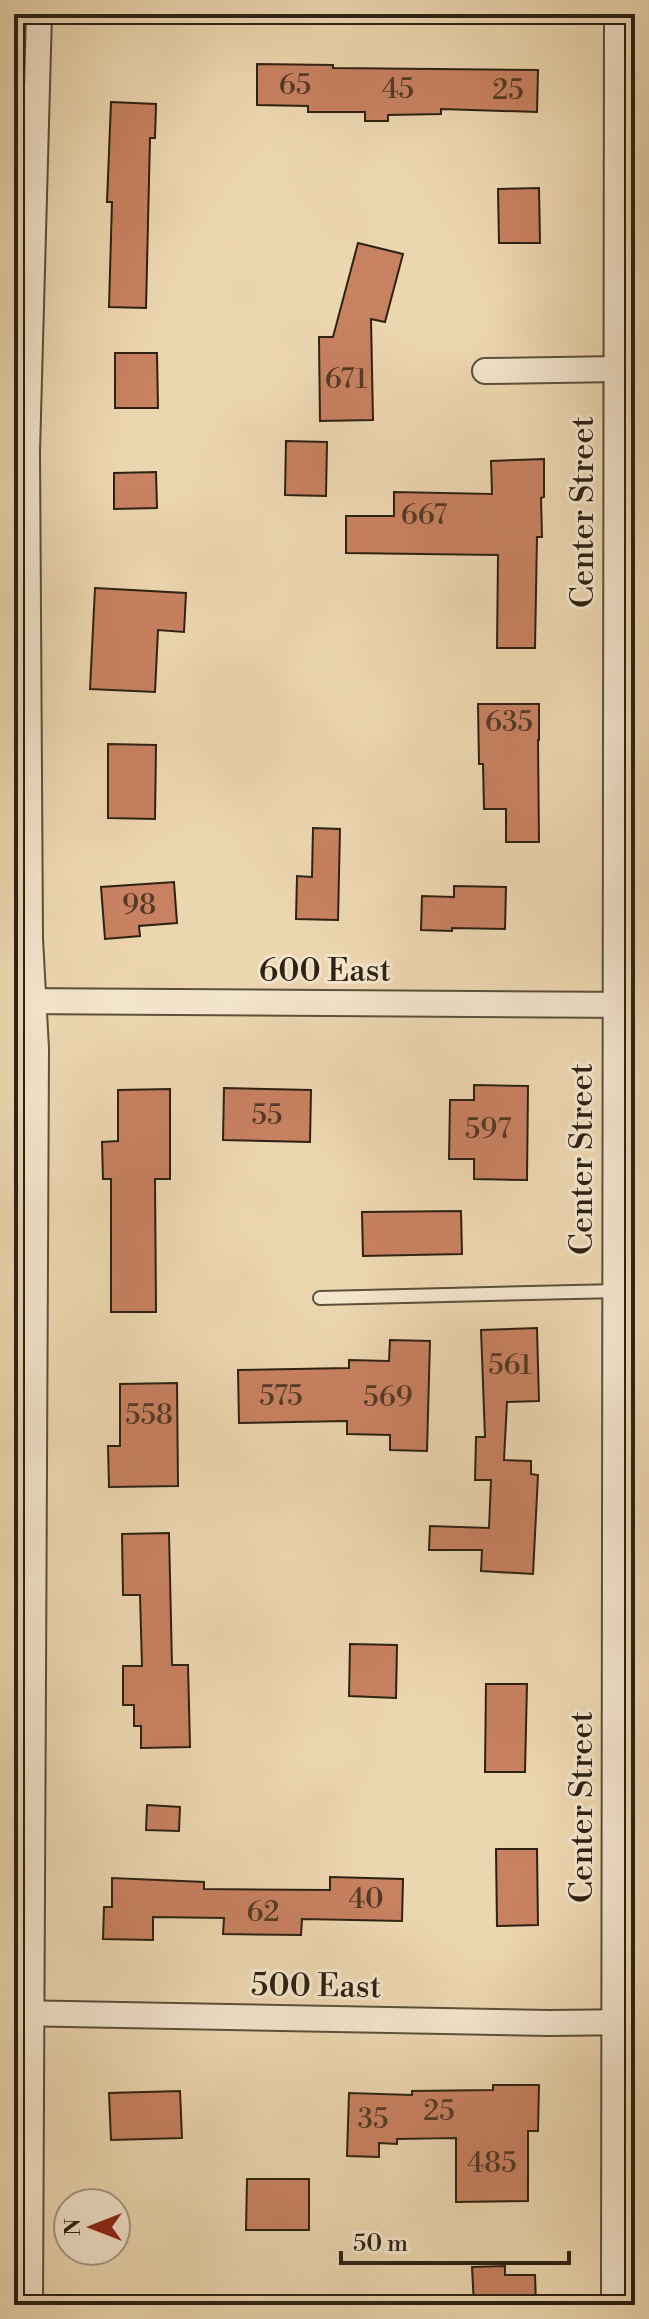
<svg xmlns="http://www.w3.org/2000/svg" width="649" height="2319" font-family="'Libre Bodoni',serif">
	<rect width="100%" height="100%" fill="#ecd6b0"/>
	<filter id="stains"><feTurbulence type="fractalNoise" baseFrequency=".0025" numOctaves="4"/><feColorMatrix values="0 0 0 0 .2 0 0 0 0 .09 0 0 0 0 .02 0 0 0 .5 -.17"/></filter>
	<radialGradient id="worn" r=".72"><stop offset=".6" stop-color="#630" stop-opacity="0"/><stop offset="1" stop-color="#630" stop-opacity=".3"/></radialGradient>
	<g fill="#c88161" stroke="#2c2214" stroke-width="2">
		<polygon points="257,64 333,65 333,68 538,70 537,112 441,109 441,114 388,115 388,121 365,121 365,112 308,112 308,106 257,105"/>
		<polygon points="111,102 156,104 155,138 150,138 146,308 109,307 112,202 107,202"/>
		<polygon points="539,188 540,243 499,243 498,189"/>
		<polygon points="358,243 403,254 385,322 371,319 373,420 320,421 319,337 333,337"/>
		<polygon points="115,353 157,353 158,408 115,408"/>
		<polygon points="286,441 327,442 326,496 285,495"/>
		<polygon points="544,459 544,497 541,498 542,537 537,537 535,648 497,648 498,555 346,553 346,516 394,516 394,492 492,494 491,461"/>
		<polygon points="156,472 157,508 114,509 114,473"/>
		<polygon points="95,588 186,593 184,632 158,630 155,692 90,689"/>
		<polygon points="478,704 539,704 539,740 538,740 539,842 506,842 506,809 484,809 483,764 479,764"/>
		<polygon points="108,744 156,745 155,819 108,818"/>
		<polygon points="313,828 340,829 338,920 296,919 297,876 312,877"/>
		<polygon points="174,882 177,923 139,926 140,936 105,939 101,887"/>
		<polygon points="454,886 506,887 505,929 452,928 452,931 421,930 422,896 454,897"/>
		<polygon points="474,1085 528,1086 527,1180 474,1179 474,1159 449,1159 450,1100 474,1100"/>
		<polygon points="224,1088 311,1090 310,1142 223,1140"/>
		<polygon points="170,1089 170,1179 155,1179 156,1312 111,1312 111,1179 103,1179 102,1142 118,1141 118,1090"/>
		<polygon points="461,1211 462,1254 363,1256 362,1212"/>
		<polygon points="537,1328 539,1401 507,1402 504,1460 531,1461 531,1474 538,1475 533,1574 481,1571 482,1550 429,1550 430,1526 489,1528 491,1480 475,1480 476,1437 485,1437 481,1330"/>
		<polygon points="390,1340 430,1341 427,1451 390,1450 390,1435 347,1434 347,1421 239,1423 238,1370 349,1368 349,1360 389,1361"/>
		<polygon points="177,1383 178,1486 109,1487 108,1446 120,1446 120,1384"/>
		<polygon points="169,1533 172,1665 188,1665 190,1747 141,1748 141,1726 134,1726 134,1705 123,1705 123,1666 142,1666 140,1595 123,1595 122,1534"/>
		<polygon points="350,1644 397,1645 396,1698 349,1696"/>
		<polygon points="486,1684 527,1684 525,1772 485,1772"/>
		<polygon points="147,1805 180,1807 179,1831 146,1830"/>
		<polygon points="496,1849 537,1849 538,1925 497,1926"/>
		<polygon points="330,1877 403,1879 402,1921 302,1919 301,1935 223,1934 224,1918 153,1917 153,1940 103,1939 104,1907 112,1907 112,1878 204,1882 204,1889 330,1890"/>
		<polygon points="493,2085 539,2085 538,2131 528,2131 528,2201 456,2202 456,2138 397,2139 397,2144 379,2143 379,2157 347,2156 349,2093 412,2095 412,2091 493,2090"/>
		<polygon points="180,2091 182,2138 111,2140 109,2093"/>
		<polygon points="247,2179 309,2179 309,2230 246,2230"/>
		<polygon points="505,2266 505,2275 535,2275 536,2305 474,2305 472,2267"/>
	</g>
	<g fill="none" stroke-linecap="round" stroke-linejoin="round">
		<g stroke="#5c4f3b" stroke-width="16">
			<polyline id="service" points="320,1298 618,1291"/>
		</g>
		<g stroke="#5c4f3b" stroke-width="28">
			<g id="minor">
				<polyline points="485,371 619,369"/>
				<polyline points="14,1001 635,1005"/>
				<polyline points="14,2013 550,2023 635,2022"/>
				<polyline points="30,2305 36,1049 30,939 27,451 39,14"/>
			</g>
		</g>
		<g stroke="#5c4f3b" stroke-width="34">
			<polyline id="tertiary" points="617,2305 620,14"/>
		</g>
		<use href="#service" stroke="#f3e4cc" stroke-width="12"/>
		<use href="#minor" stroke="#f3e4cc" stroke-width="24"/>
		<use href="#tertiary" stroke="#f3e4cc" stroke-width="30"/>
	</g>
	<g text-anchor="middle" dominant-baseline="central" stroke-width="6" stroke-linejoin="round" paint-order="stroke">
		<g font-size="28" fill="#533a27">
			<text x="295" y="85">65</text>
			<text x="398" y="89">45</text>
			<text x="508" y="90">25</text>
			<text x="346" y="379">671</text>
			<text x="424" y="515">667</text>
			<text x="509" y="722">635</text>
			<text x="139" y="905">98</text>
			<text x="267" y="1115">55</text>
			<text x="488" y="1129">597</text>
			<text x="510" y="1365">561</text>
			<text x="281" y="1396">575</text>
			<text x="388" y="1397">569</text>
			<text x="149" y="1415">558</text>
			<text x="366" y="1899">40</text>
			<text x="263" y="1912">62</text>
			<text x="439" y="2111">25</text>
			<text x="373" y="2119">35</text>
			<text x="492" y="2163">485</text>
		</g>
		<g font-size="32" fill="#2c2214" stroke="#f3e4cc">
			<text transform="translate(583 512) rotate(-90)">Center Street</text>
			<text x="325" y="971">600 East</text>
			<text transform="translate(582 1159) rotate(-90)">Center Street</text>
			<text transform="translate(582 1807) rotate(-90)">Center Street</text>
			<text transform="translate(316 1986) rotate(1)">500 East</text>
		</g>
	</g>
	<rect width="649" height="2319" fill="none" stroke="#ecd6b0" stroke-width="48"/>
	<rect x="16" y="16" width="617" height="2287" fill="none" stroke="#2c2214" stroke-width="4"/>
	<rect x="24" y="24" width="601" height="2271" fill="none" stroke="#2c2214" stroke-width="2"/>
	<g transform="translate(92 2227) rotate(270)"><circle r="38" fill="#f3e4cc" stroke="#a39682" stroke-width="2"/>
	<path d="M0-6L14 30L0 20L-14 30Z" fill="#8f2418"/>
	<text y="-12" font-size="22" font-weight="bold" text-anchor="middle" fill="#2c2214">N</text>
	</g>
	<path d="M341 2251v12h228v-12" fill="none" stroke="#2c2214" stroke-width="4"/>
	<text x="353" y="2251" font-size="24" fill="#2c2214" stroke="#f3e4cc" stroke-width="6" paint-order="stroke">50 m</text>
	<rect width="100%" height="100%" filter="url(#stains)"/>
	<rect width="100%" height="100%" fill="url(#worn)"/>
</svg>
